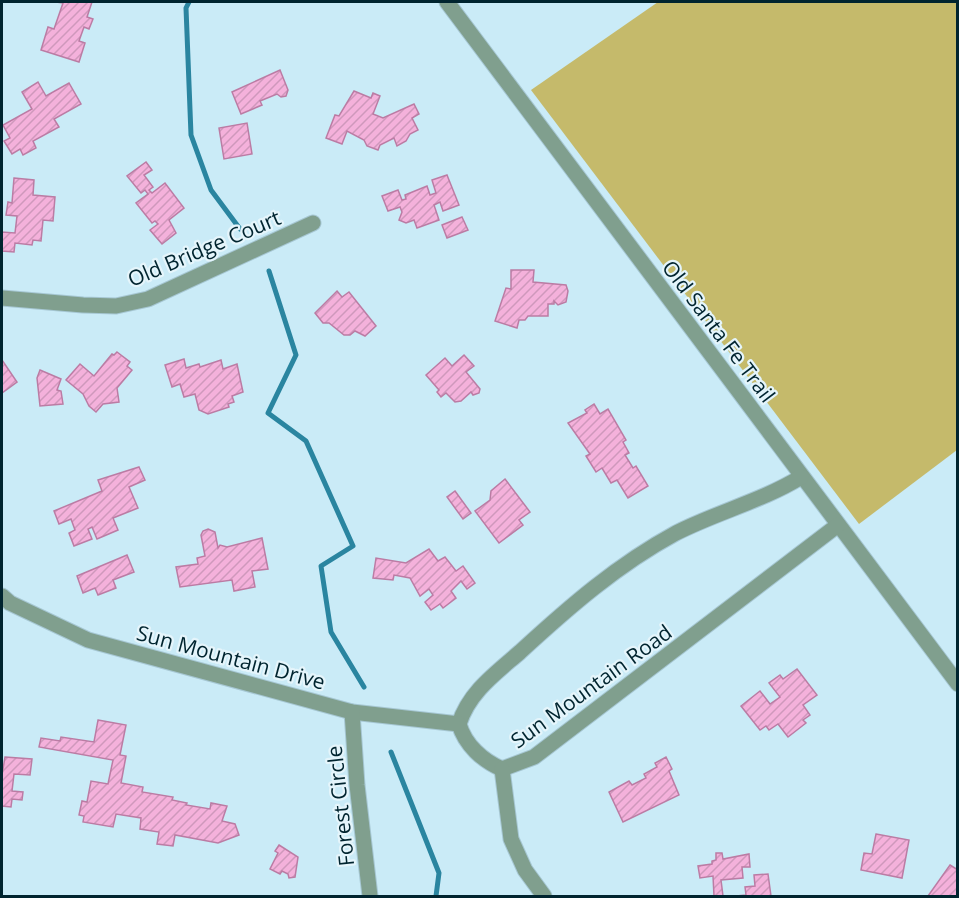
<svg xmlns="http://www.w3.org/2000/svg" width="959" height="898" font-family="'Open Sans',sans-serif">
	<defs>
		<pattern id="building-hatch" width="6" height="6" patternUnits="userSpaceOnUse" patternTransform="scale(1.5)"><rect width="6" height="6" fill="#f4b1db"/><path d="M-1 1l2-2M0 6l6-6M5 7l2-2" fill="none" stroke="#cf98bc"/></pattern>
	</defs>
	<rect width="100%" height="100%" fill="#caebf7"/>
	<polygon fill="#c5ba6b" points="658,2 957,2 957,450 859,524 531,90"/>
	<g fill="none" stroke-linecap="round" stroke-linejoin="round">
		<g stroke="#2a85a0" stroke-width="5">
			<polyline points="189,2 186,8 191,135 211,190 240,229"/>
			<polyline points="269,271 296,355 268,413 306,441 353,546 321,566 331,632 364,687"/>
			<polyline points="391,752 439,873 436,896"/>
		</g>
	</g>
	<g fill="url(#building-hatch)" stroke="#bb7ca4" stroke-width="1.5">
		<polygon points="56,2 92,2 87,17 93,19 89,29 84,27 79,41 85,43 79,62 41,50 48,27 54,29 63,3"/>
		<polygon points="280,70 288,90 286,96 281,97 277,94 260,101 262,105 241,114 232,92"/>
		<polygon points="38,82 46,96 69,83 81,104 54,119 59,127 33,141 36,148 23,155 20,149 12,154 4,141 10,138 3,125 32,109 22,92"/>
		<polygon points="354,91 371,98 373,93 380,96 373,114 383,118 414,104 419,114 412,118 418,130 410,134 406,141 397,146 394,138 380,145 378,150 367,146 364,140 347,131 342,144 326,138 335,115 339,116"/>
		<polygon points="247,123 252,154 224,159 219,128"/>
		<polygon points="146,162 152,170 144,175 153,187 149,190 152,193 165,183 184,208 169,220 176,233 162,244 150,230 158,224 155,221 152,223 136,203 148,194 145,190 141,193 127,176"/>
		<polygon points="447,175 459,205 443,211 440,202 434,205 439,220 417,228 414,220 406,223 399,220 402,212 400,207 388,211 382,196 398,190 402,200 406,199 405,195 427,186 430,195 436,193 432,180"/>
		<polygon points="14,178 34,180 33,195 55,197 53,221 43,220 41,241 33,240 32,245 15,243 14,252 2,251 2,232 15,233 17,216 6,215 8,202 12,203"/>
		<polygon points="462,217 468,230 447,238 442,225"/>
		<polygon points="511,270 534,270 533,282 566,285 568,291 566,302 558,305 554,301 554,304 548,304 548,316 528,316 525,320 519,320 517,328 495,321 506,288 511,289"/>
		<polygon points="337,291 342,297 349,292 376,326 365,336 355,331 350,335 344,335 329,323 323,323 315,313"/>
		<polygon points="117,352 130,362 127,366 132,370 117,388 119,402 103,404 96,412 89,406 83,394 66,380 80,364 94,376 112,354 114,355"/>
		<polygon points="464,355 474,366 466,372 480,389 479,393 473,395 471,392 461,401 455,402 446,393 441,397 437,392 439,390 426,375 445,358 452,366"/>
		<polygon points="184,359 186,368 199,364 200,367 221,360 223,369 237,364 243,392 232,396 234,402 228,404 229,407 208,414 199,410 195,394 184,397 180,384 172,387 165,365"/>
		<polygon points="2,360 17,382 2,393"/>
		<polygon points="40,370 61,379 57,390 61,391 63,404 40,406 37,378"/>
		<polygon points="594,404 600,414 608,409 626,440 623,442 629,453 625,455 633,468 636,466 648,486 628,498 617,480 611,483 602,468 596,472 586,456 590,454 568,423 587,413 585,410"/>
		<polygon points="139,467 145,480 129,487 138,508 113,518 118,530 97,539 92,527 88,529 92,539 74,546 69,533 75,530 71,519 59,524 54,511 102,491 98,480"/>
		<polygon points="505,479 530,512 519,520 523,525 499,543 475,511 490,500 491,491"/>
		<polygon points="455,491 471,513 463,519 447,497"/>
		<polygon points="208,529 215,532 218,548 220,545 227,547 262,538 268,569 252,571 255,587 234,591 232,580 180,587 176,567 198,564 197,558 205,556 201,535 203,531"/>
		<polygon points="429,549 438,561 445,557 456,571 463,566 475,583 467,589 461,581 451,591 456,598 443,608 440,604 431,610 425,602 433,595 429,589 420,596 410,578 394,575 393,580 373,578 376,558 406,563"/>
		<polygon points="127,555 134,572 113,580 116,588 98,595 95,588 83,593 77,576"/>
		<polygon points="797,669 817,695 803,705 810,715 803,720 806,723 788,737 778,724 769,730 766,726 760,730 741,706 760,691 770,704 780,697 769,683 780,675 783,679"/>
		<polygon points="98,720 126,725 120,755 126,756 121,783 143,787 142,792 173,797 172,800 187,803 186,805 210,809 211,803 227,806 222,821 235,824 239,835 218,843 175,835 173,846 157,844 159,832 140,829 141,818 116,814 113,827 83,822 84,816 79,815 82,801 87,802 91,781 108,784 113,760 39,747 41,738 60,741 61,737 94,742"/>
		<polygon points="5,757 32,759 30,775 14,774 12,791 23,792 22,800 12,799 11,807 2,806 2,775"/>
		<polygon points="666,757 672,769 669,771 679,795 623,822 609,792 629,781 632,785 646,778 644,774 657,767 655,763"/>
		<polygon points="876,834 909,840 902,878 861,870 864,853 872,854"/>
		<polygon points="279,845 298,857 295,877 289,878 288,874 282,871 280,874 270,869 278,853 275,851"/>
		<polygon points="716,853 722,853 723,859 749,854 750,867 742,867 743,878 721,880 723,896 714,896 713,876 700,878 698,866 712,864 712,861 716,860"/>
		<polygon points="950,865 958,870 958,896 928,896"/>
		<polygon points="768,874 771,896 736,896 746,895 745,887 755,886 754,875"/>
	</g>
	<g fill="none" stroke-linecap="round" stroke-linejoin="round">
		<g stroke="#a6c7d3" stroke-width="17">
			<g id="minor">
				<polyline points="447,2 958,684"/>
				<polyline points="2,298 83,305 116,306 148,299 313,223"/>
				<path d="M801,477C762,501 717,512 676,533C617,565 569,607 520,652C496,673 469,692 459,724C465,745 483,761 502,769L534,757L838,525"/>
				<polyline points="2,596 10,603 88,640 352,712 459,724"/>
				<polyline points="352,712 357,785 370,896"/>
				<polyline points="502,769 511,839 525,870 544,896"/>
			</g>
		</g>
		<use href="#minor" stroke="#809f8e" stroke-width="15"/>
	</g>
	<g text-anchor="middle" dominant-baseline="central" stroke-width="4.5" stroke-linejoin="round" paint-order="stroke">
		<g font-size="21" fill="#00242f" stroke="#e5f5fb">
			<text transform="translate(204 248) rotate(-23)">Old Bridge Court</text>
			<text transform="translate(719 331) rotate(53)">Old Santa Fe Trail</text>
			<text transform="translate(231 657) rotate(15)">Sun Mountain Drive</text>
			<text transform="translate(591 686) rotate(-36)">Sun Mountain Road</text>
			<text transform="translate(340 806) rotate(-96)">Forest Circle</text>
		</g>
	</g>
	<rect width="959" height="898" fill="none" stroke="#00242f" stroke-width="6"/>
</svg>
